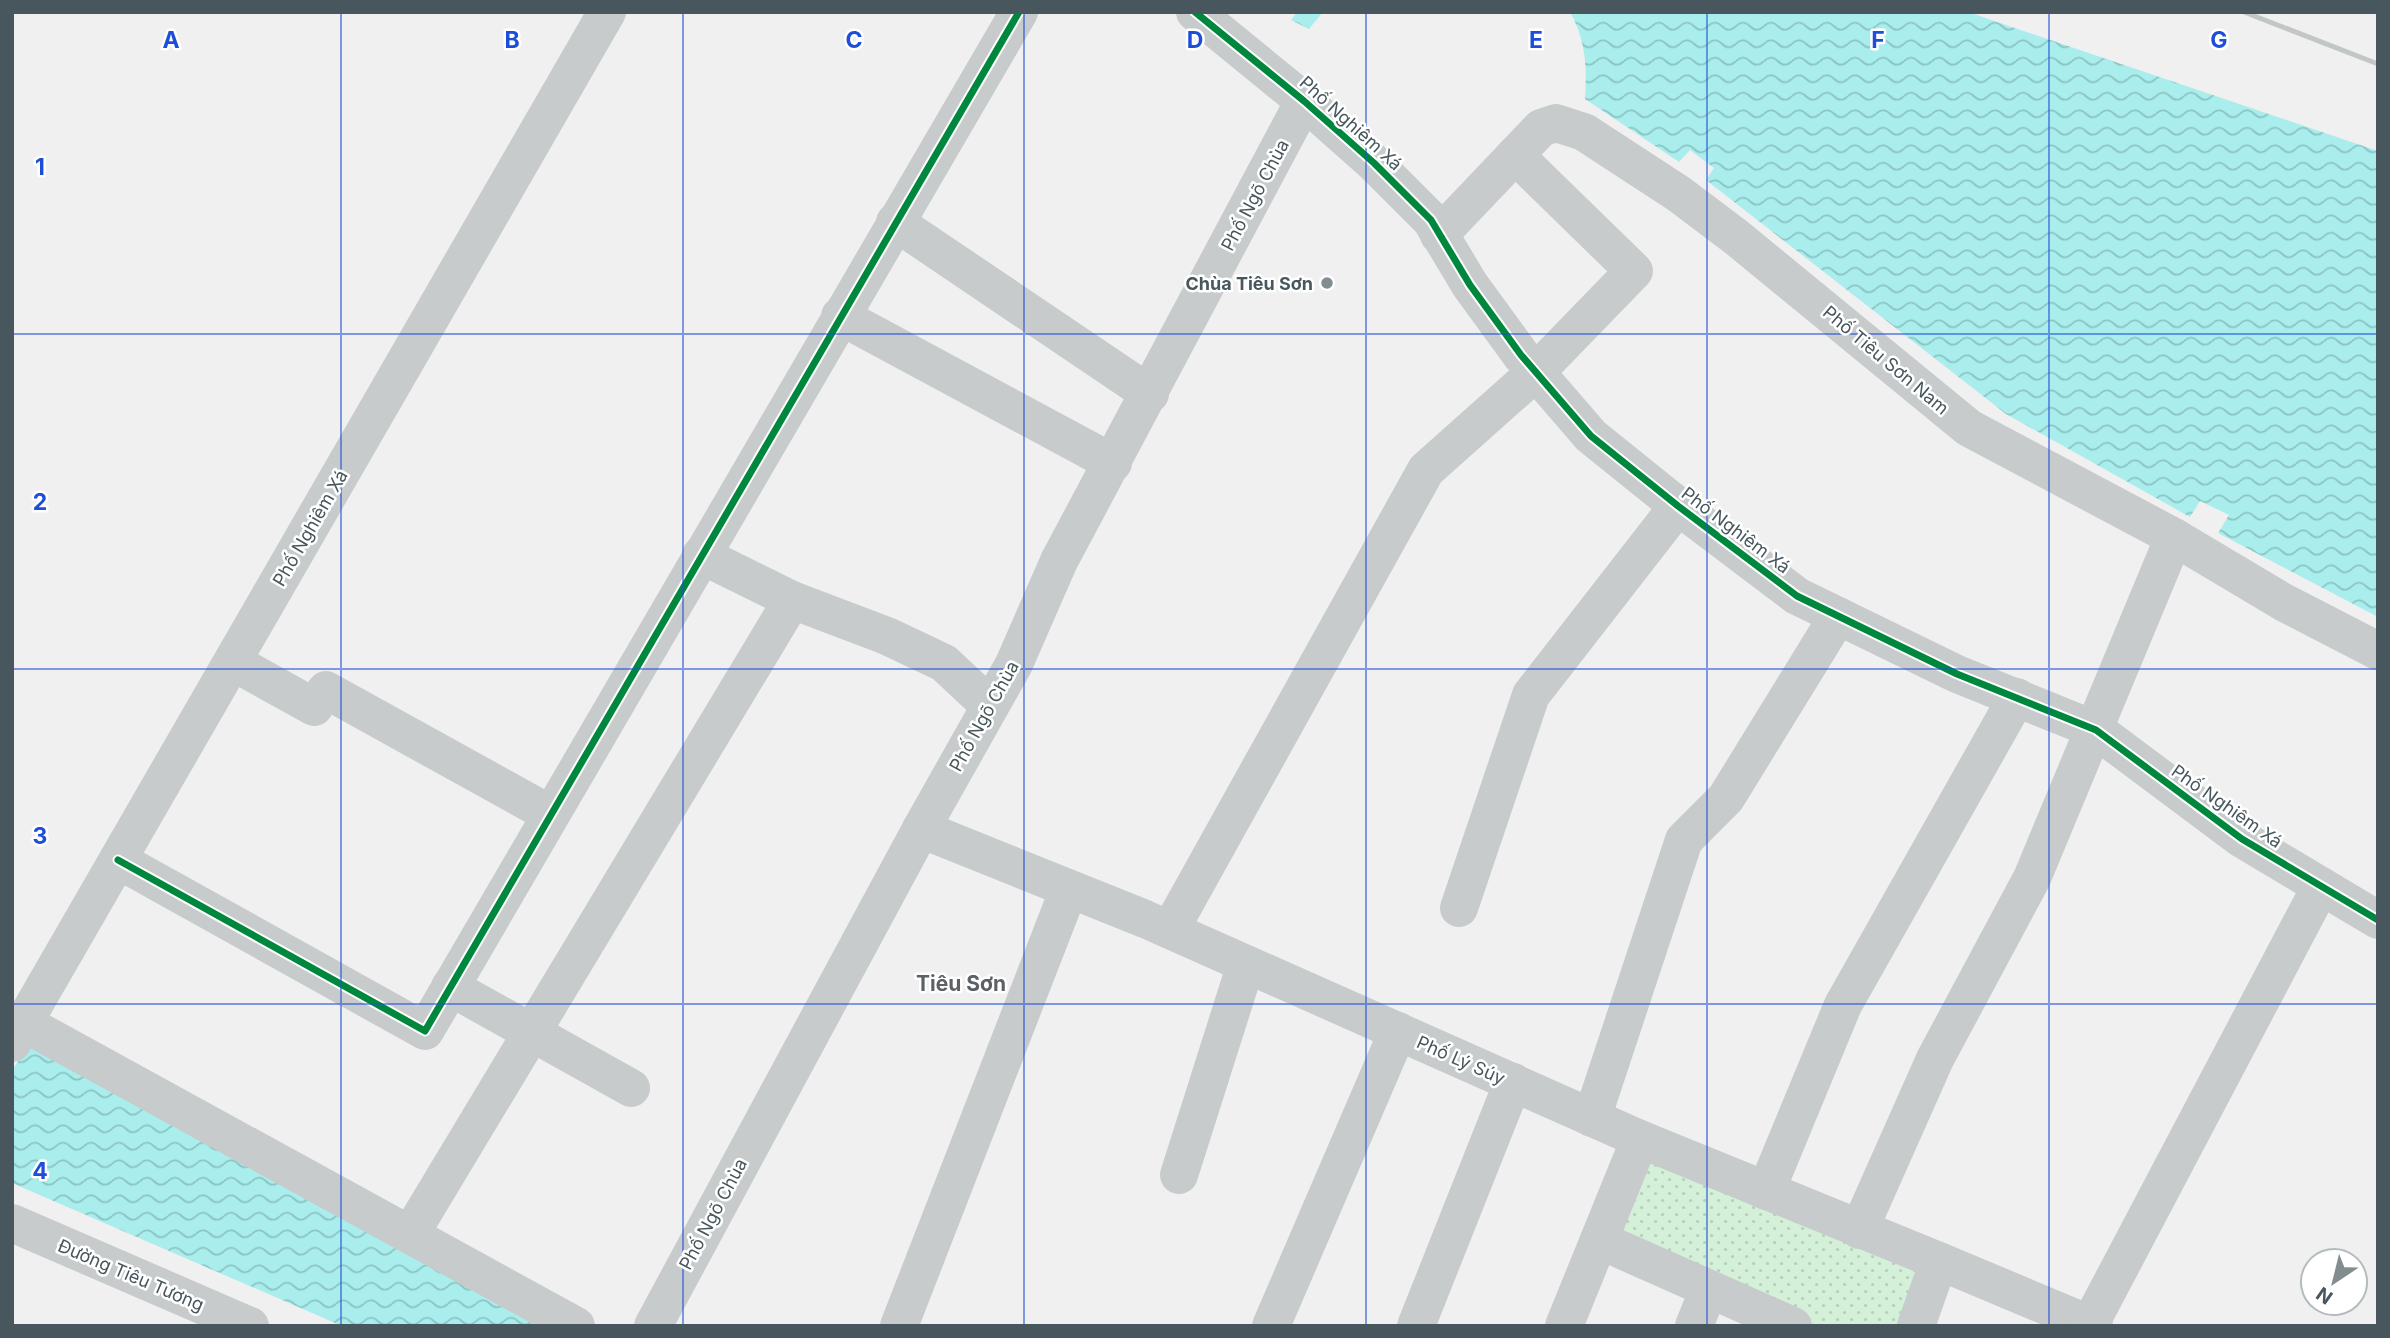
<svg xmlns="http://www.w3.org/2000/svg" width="2390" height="1338" font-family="Inter,sans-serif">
	<defs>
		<pattern id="grass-dots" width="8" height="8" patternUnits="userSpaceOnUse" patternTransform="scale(1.75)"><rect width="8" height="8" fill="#d4f0d9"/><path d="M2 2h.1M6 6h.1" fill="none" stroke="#b7d0bd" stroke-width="1.8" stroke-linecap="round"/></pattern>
		<pattern id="water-waves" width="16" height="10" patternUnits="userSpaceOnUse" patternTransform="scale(1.75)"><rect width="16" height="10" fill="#a9eeed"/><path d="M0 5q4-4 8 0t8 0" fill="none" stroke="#8bc4c3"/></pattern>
	</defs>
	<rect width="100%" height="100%" fill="#f1f0f0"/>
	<polygon fill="url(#grass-dots)" points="1647,1152 1917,1271 1901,1326 1812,1326 1608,1235"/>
	<g fill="url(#water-waves)">
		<polygon points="1297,12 1323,12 1309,29 1291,20"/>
		<path d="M1570,12H1968L2378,151V617L2218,533L2229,515L2200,501L2190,517L2006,414L1706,180L1714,168L1690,150L1679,162L1585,99C1587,67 1586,41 1570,12Z"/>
		<polygon points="33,1040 559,1326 342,1326 12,1183 12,1070"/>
	</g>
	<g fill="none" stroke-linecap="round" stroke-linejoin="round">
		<g stroke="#c7cbcc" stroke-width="38">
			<polyline points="1195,12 1304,101 1374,163 1431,220 1470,285 1521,355 1591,436 1678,506 1797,596 1957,674 2096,730 2242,839 2378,920"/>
			<polyline points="895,222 1150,394"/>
			<polyline points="1439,235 1541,128 1556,123 1584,132 1679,194 1736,237 1969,428 2174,537 2283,602 2378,651"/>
			<polyline points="840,316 1113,463"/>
			<polyline points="701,555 792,600 887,636 944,663 990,706"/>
			<polyline points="233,662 314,707 326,690 550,814"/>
			<polyline points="921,829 1145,919 1640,1139 1939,1261 1916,1326"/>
			<polyline points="118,860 425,1031 1019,12"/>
			<polyline points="1459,908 1531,695 1678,506"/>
			<polyline points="1170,930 1426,470 1536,372 1634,271 1515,155"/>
			<polyline points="450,987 631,1088"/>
			<polyline points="24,1023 576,1326"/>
			<polyline points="12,1043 607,12"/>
			<polyline points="1592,1118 1684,840 1726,798 1838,616"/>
			<polyline points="1179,1175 1246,964"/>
			<polyline points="1766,1191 1843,1005 2017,697"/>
			<polyline points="12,1223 250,1326"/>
			<polyline points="1859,1230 1935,1059 2032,878 2174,537"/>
			<polyline points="411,1233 792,600"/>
			<polyline points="1599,1240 1793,1326"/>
			<polyline points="1939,1261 2094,1326"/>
			<polyline points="2090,1324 2321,886"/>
			<polyline points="653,1326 921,829 1014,664 1059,561 1304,101"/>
			<polyline points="899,1326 1069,889"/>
			<polyline points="1271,1326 1398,1031"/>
			<polyline points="1416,1326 1513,1082"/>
			<polyline points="1564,1326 1640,1139"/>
			<polyline points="1694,1326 1709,1289"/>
		</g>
		<polyline stroke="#c3c6c7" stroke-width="5" points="2244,12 2378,64"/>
		<g stroke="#fff" stroke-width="11">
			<g id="cycleway">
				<polyline points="1195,12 1304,101 1374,163 1431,220 1470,285 1521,355 1591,436 1678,506 1797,596 1957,674 2096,730 2242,839 2378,920"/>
				<polyline points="118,860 425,1031 1019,12"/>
			</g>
		</g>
		<use href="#cycleway" stroke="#00873e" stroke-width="7"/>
	</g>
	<path fill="none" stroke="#1d4ed8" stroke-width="2" stroke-opacity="0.55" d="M341,12V1326M683,12V1326M1024,12V1326M1366,12V1326M1707,12V1326M2049,12V1326M12,334H2378M12,669H2378M12,1004H2378"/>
	<circle fill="#828d90" stroke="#fff" stroke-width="2.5" cx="1327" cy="283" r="7"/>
	<g text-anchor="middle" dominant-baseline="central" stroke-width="5" stroke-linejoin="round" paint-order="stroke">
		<g font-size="18" fill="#47575d" stroke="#fff">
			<text transform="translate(1351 123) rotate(42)">Phố Nghiêm Xá</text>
			<text transform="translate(1255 195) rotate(-62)">Phố Ngõ Chùa</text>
			<text transform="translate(1886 360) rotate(40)">Phố Tiêu Sơn Nam</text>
			<text transform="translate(310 528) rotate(-60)">Phố Nghiêm Xá</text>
			<text transform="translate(1736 530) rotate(37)">Phố Nghiêm Xá</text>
			<text transform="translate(984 716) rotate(-61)">Phố Ngõ Chùa</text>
			<text transform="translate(2227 806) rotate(35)">Phố Nghiêm Xá</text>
			<text transform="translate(1461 1060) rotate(24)">Phố Lý Súy</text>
			<text transform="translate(713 1214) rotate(-62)">Phố Ngõ Chùa</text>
			<text transform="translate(131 1275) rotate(23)">Đường Tiêu Tương</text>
		</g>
		<g font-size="18" font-weight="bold" fill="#47575d" stroke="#fff" text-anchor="end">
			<text x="1313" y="283">Chùa Tiêu Sơn</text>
		</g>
		<g font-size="21" font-weight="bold" fill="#5c6164" stroke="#fff">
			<text x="961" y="983">Tiêu Sơn</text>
		</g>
	</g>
	<g font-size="23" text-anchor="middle" font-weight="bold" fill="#1d4ed8" stroke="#fff" stroke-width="5" stroke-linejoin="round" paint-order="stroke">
		<text x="171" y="48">A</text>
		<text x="512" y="48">B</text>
		<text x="854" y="48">C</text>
		<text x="1195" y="48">D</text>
		<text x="1536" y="48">E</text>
		<text x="1878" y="48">F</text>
		<text x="2219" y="48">G</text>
		<text x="40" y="175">1</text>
		<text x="40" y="510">2</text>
		<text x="40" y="844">3</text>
		<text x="40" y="1179">4</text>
	</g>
	<rect width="2390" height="1338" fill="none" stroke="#47575d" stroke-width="28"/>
	<g transform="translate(2334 1282) rotate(215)"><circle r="33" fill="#ffffff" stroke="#b5bcbe" stroke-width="2"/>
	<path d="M0-5L12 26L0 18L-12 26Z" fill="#828d90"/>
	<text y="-10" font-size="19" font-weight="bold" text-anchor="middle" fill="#47575d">N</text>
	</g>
</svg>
